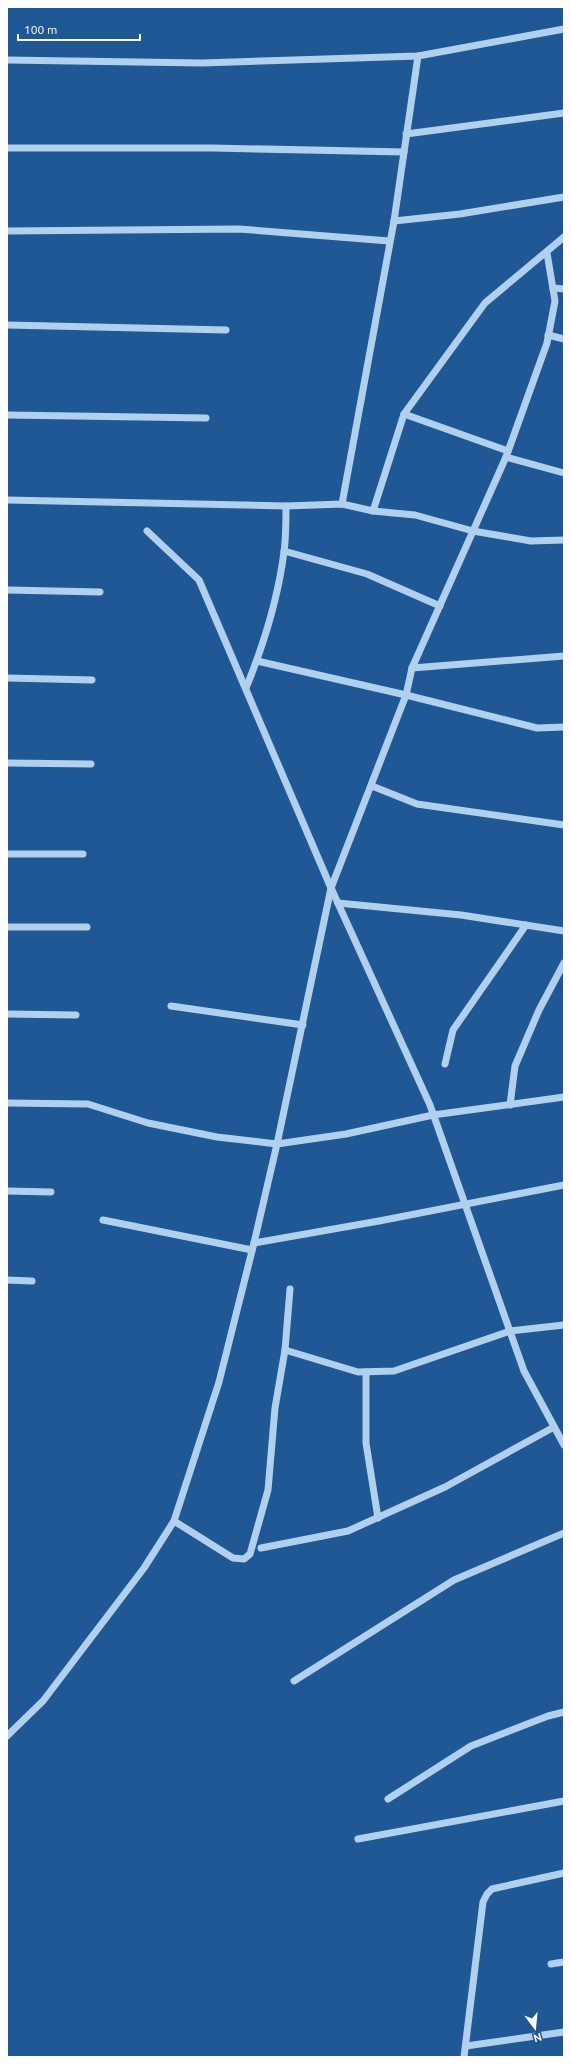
<svg xmlns="http://www.w3.org/2000/svg" width="571" height="2064" font-family="Ubuntu,sans-serif">
	<rect width="100%" height="100%" fill="#1f5894"/>
	<g fill="none" stroke-linecap="round" stroke-linejoin="round">
		<g stroke="#b1d0ee" stroke-width="7">
			<polyline points="7,60 202,63 418,56 564,29"/>
			<polyline points="406,134 564,113"/>
			<polyline points="7,148 212,148 404,152"/>
			<polyline points="394,221 460,214 564,197"/>
			<polyline points="7,231 239,229 389,241"/>
			<polyline points="553,288 564,289"/>
			<polyline points="7,325 226,330"/>
			<polyline points="548,335 564,339"/>
			<polyline points="404,414 508,451"/>
			<polyline points="7,415 206,418"/>
			<polyline points="506,457 564,473"/>
			<polyline points="7,500 286,506 342,504 373,511 415,515 473,531 531,541 564,540"/>
			<polyline points="342,504 394,221 418,56"/>
			<polyline points="373,511 404,414 485,303 564,237"/>
			<polyline points="147,531 199,580 331,888 430,1105 524,1371 564,1445"/>
			<polyline points="284,551 367,574 440,606"/>
			<polyline points="7,590 100,592"/>
			<polyline points="257,661 406,695 537,728 564,727"/>
			<polyline points="412,668 564,656"/>
			<polyline points="7,678 92,680"/>
			<path d="M246,688C264,644 278,598 284,552C286,537 286,521 286,506"/>
			<polyline points="7,763 91,764"/>
			<polyline points="372,786 417,804 564,825"/>
			<polyline points="7,854 83,854"/>
			<polyline points="338,903 461,915 564,931"/>
			<polyline points="7,927 87,927"/>
			<polyline points="171,1006 303,1025"/>
			<polyline points="7,1014 76,1015"/>
			<polyline points="445,1064 453,1030 526,925"/>
			<polyline points="7,1103 88,1104 148,1123 217,1137 277,1144 346,1134 433,1115 564,1097"/>
			<polyline points="510,1105 515,1066 539,1010 564,963"/>
			<polyline points="7,1191 51,1192"/>
			<polyline points="103,1220 252,1250"/>
			<polyline points="254,1243 379,1221 564,1185"/>
			<polyline points="7,1280 32,1281"/>
			<polyline points="285,1350 358,1372 394,1371 510,1331 564,1325"/>
			<polyline points="366,1372 366,1443 378,1518"/>
			<polyline points="174,1521 233,1558 244,1559 250,1554 268,1490 275,1408 285,1350 290,1289"/>
			<polyline points="261,1548 348,1531 445,1487 554,1427"/>
			<polyline points="294,1681 454,1580 564,1533"/>
			<polyline points="7,1736 43,1701 144,1568 174,1521 219,1382 254,1243 277,1144 331,888 406,695 412,668 506,457 547,343 555,301 547,253"/>
			<polyline points="388,1799 471,1746 548,1716 564,1712"/>
			<polyline points="358,1839 564,1801"/>
			<polyline points="551,1964 564,1962"/>
			<polyline points="466,2046 564,2032"/>
			<polyline points="464,2057 483,1902 487,1894 492,1889 564,1873"/>
		</g>
	</g>
	<rect width="571" height="2064" fill="none" stroke="#ffffff" stroke-width="16"/>
	<g transform="translate(535 2028) rotate(164)" stroke="#1f5894" stroke-width="3" paint-order="stroke">
	<path d="M0-3L7 15L0 10L-7 15Z" fill="#ffffff"/>
	<text y="-6" font-size="11" font-weight="bold" text-anchor="middle" fill="#ffffff">N</text>
	</g>
	<path d="M18 34v6h122v-6" fill="none" stroke="#ffffff" stroke-width="2"/>
	<text x="24" y="34" font-size="12" fill="#ffffff" stroke="#1f5894" stroke-width="3" paint-order="stroke">100 m</text>
</svg>
